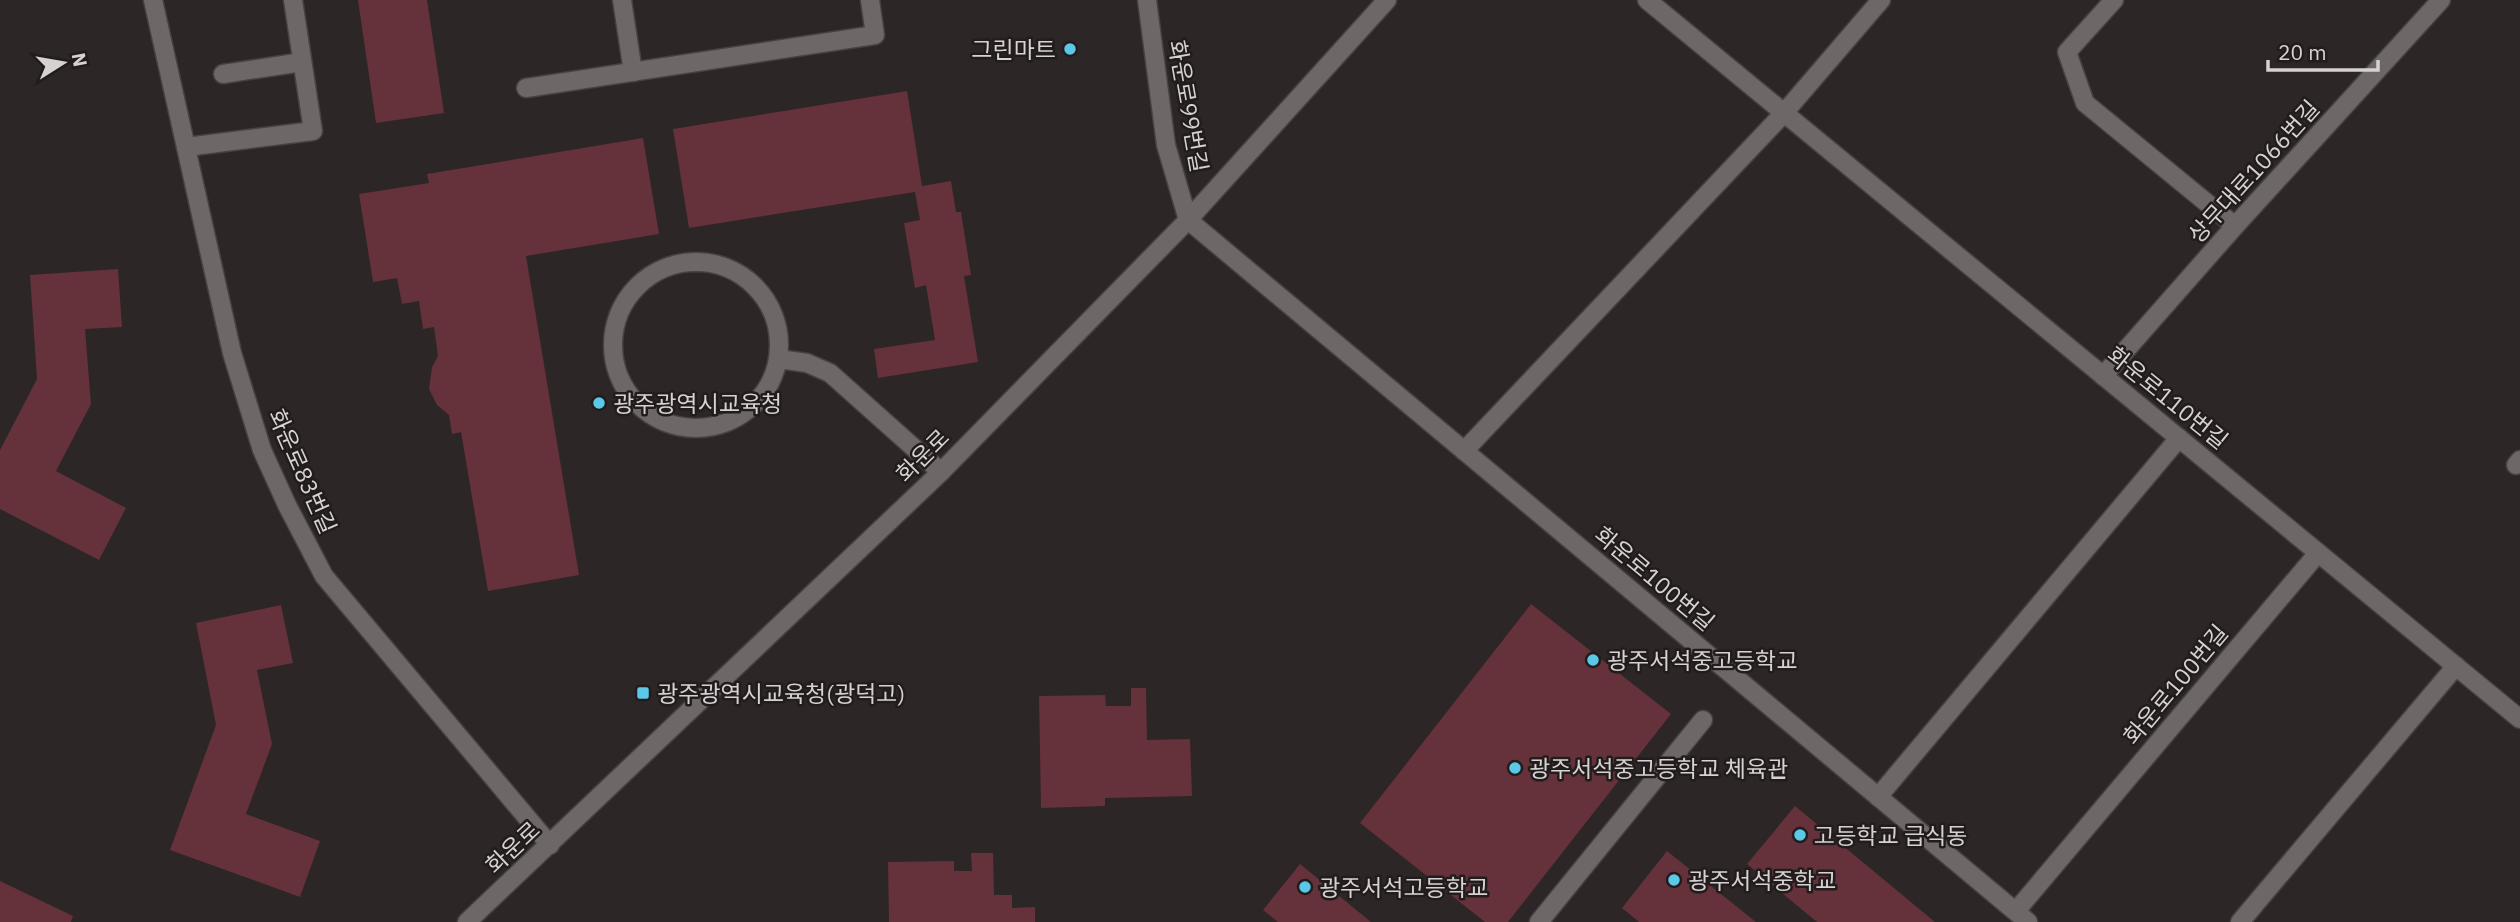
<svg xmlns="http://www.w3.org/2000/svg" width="2520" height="922" font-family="'IBM Plex Sans','Noto Sans KR',sans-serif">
	<rect width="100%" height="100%" fill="#2c2626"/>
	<g fill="#65313a">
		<polygon points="358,0 427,0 444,113 376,123"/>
		<polygon points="907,91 922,186 951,181 956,212 961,212 971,275 964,276 978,362 878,378 874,349 935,340 926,285 915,288 904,223 920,220 915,192 689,228 673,129"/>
		<polygon points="643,138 659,234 526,256 579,575 488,591 461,432 452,434 449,415 437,405 429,389 432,367 438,356 434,327 423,329 419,301 402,304 397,278 373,282 359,194 429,183 427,174"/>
		<polygon points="118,269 122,327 85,329 91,404 56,471 126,508 99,560 0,509 0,450 37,379 30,275"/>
		<polygon points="1531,604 1671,714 1508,922 1485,922 1360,823"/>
		<polygon points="281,605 293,663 257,670 272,744 246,814 320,841 300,897 170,850 216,725 196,623"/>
		<polygon points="1131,688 1146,688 1147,740 1190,739 1192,796 1105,798 1105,806 1041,808 1039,696 1105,695 1106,706 1131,706"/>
		<polygon points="1795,806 1935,922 1817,922 1747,864"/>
		<polygon points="1667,851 1756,922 1639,922 1622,908"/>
		<polygon points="971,853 993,853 994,895 1012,895 1012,908 1035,907 1035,922 889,922 888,862 954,861 954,871 972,871"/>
		<polygon points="1300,864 1371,922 1278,922 1263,910"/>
		<polygon points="0,881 73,916 71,922 0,922"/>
	</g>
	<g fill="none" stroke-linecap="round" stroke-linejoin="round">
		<g stroke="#464142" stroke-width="21">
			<g id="service">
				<polyline points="622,0 633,72"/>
				<polyline points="2114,0 2067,52 2085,103 2235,226"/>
				<polyline points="223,74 302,62"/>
				<polyline points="526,88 875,35 870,0"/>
				<polyline points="186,147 313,131 293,0"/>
				<circle cx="696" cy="345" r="83"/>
				<polyline points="779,359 807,363 830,373 941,472"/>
				<polyline points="2516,465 2520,460"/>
				<polyline points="1539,922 1703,720"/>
			</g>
		</g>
		<g stroke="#464142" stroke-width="21">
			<g id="minor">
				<polyline points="153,0 232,353 262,450 287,505 324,576 550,845"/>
				<polyline points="1147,0 1166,145 1188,220 2028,922"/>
				<polyline points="1647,0 2520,719"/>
				<polyline points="2103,376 2235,226 2441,0"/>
				<polyline points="1464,451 1784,113 1881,0"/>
				<polyline points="1878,797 2179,438"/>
				<polyline points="2016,911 2318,553"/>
				<polyline points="2240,922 2456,666"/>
			</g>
		</g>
		<g stroke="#464142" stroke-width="21">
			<polyline id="tertiary" points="467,922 941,472 1188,220 1387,0"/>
		</g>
		<use href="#service" stroke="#6e6768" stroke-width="18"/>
		<use href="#minor" stroke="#6e6768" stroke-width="18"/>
		<use href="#tertiary" stroke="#6e6768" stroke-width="18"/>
	</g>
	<g fill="#5bc8e7" stroke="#221c1d" stroke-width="2.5">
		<circle cx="1070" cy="49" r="7"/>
		<circle cx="599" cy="403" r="7"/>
		<circle cx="1593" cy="660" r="7"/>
		<rect x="636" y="686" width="14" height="14" rx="3.5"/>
		<circle cx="1515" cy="768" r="7"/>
		<circle cx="1800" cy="835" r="7"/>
		<circle cx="1674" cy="880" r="7"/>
		<circle cx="1305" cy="887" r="7"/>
	</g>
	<g text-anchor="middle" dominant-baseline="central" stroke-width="5" stroke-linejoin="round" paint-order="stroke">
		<g font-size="23" fill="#d6d1d2" stroke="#221c1d" text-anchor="start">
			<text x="1056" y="49" text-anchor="end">그린마트</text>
			<text x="613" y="403">광주광역시교육청</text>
			<text x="1607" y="660">광주서석중고등학교</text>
			<text x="657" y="693">광주광역시교육청(광덕고)</text>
			<text x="1529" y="768">광주서석중고등학교 체육관</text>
			<text x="1814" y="835">고등학교 급식동</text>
			<text x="1688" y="880">광주서석중학교</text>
			<text x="1319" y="887">광주서석고등학교</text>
		</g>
		<g font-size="23" fill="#d6d1d2" stroke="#221c1d">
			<text transform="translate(1189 106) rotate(80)">화운로99번길</text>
			<text transform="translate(2253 171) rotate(-48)">상무대로1066번길</text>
			<text transform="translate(2168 397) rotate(39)">화운로110번길</text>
			<text transform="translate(922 455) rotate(-45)">화운로</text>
			<text transform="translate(303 471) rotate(66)">화운로83번길</text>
			<text transform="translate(1655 578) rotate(40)">화운로100번길</text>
			<text transform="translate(2175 684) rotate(-50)">화운로100번길</text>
			<text transform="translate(512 847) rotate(-43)">화운로</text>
		</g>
	</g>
	<g transform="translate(63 63) rotate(79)" stroke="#221c1d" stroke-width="5" paint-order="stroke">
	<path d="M0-5L12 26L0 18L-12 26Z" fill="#d6d1d2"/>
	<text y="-10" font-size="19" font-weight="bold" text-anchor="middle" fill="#d6d1d2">N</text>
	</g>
	<path d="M2268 60v10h110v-10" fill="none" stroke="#d6d1d2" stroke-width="3.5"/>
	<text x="2278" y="60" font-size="21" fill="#d6d1d2" stroke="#221c1d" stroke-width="5" paint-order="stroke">20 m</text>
</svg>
